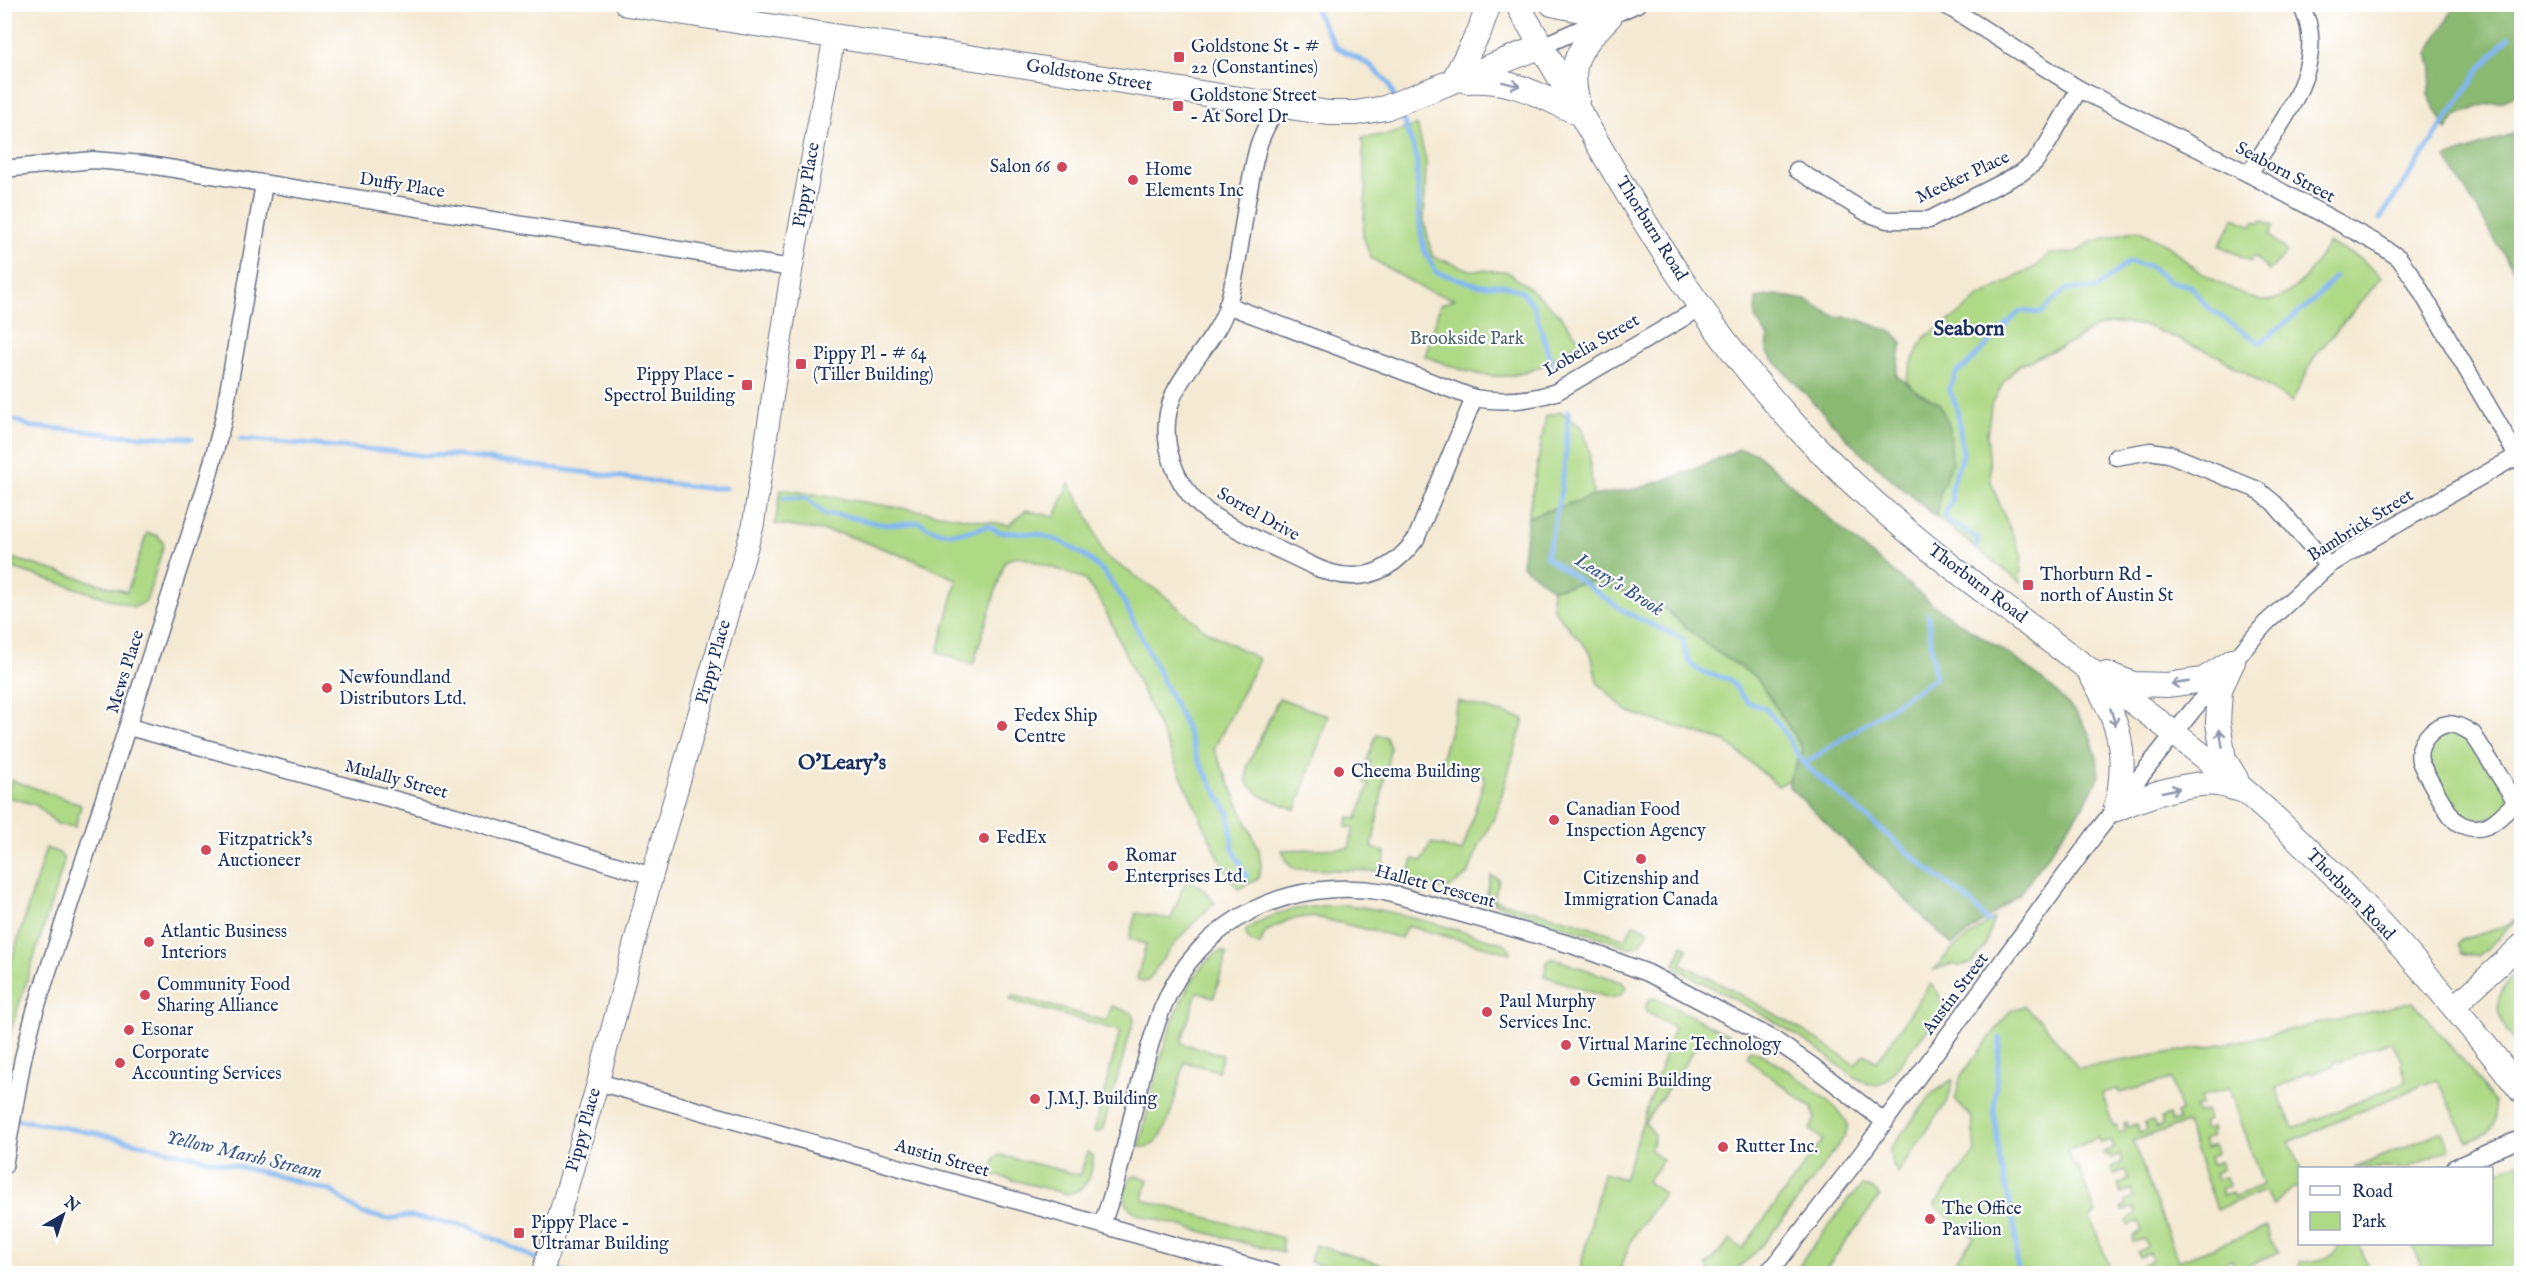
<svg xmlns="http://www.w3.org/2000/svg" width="2526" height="1278" font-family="'IM FELL English',serif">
	<rect width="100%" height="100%" fill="#fff"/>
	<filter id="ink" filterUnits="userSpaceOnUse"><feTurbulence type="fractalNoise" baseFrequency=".0167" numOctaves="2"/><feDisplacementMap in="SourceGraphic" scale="12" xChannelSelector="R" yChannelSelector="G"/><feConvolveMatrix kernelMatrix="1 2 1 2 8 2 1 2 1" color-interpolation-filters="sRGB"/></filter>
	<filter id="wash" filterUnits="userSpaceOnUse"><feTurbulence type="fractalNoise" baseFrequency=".008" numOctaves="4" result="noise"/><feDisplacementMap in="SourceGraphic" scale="24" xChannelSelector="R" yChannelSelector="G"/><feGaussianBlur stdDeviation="1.35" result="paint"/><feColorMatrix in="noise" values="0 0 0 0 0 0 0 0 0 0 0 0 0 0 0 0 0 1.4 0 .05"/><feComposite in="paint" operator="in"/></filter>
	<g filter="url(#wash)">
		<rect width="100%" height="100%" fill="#f4e9d2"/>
		<g fill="#aed985" stroke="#648472" stroke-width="1.5" fill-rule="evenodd">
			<path d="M1417,125L1426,161L1424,220L1432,256L1470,270L1506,271L1532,290L1560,315L1581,342C1567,350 1552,362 1537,368C1497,386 1462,371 1425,356L1440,305L1454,299L1425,290L1371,258L1363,236L1366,191L1362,138L1391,134Z"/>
			<polygon points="2234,218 2252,226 2255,221 2259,223 2263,220 2274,226 2269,235 2287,252 2269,271 2254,256 2251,261 2220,246"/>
			<path d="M2137,230C2145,234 2154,237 2162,242C2175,249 2183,260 2195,268C2206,276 2253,302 2266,301C2295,298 2315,266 2328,243L2361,259L2382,277L2315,356L2292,402L2218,356L2147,326L2117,323L2096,327L2074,341L2019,365L2005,380L1991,406L1987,434L1991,481L2000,506L2022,556L2020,582L1936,517L1941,490L1952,462L1939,403L1919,393L1906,381L1914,357L1925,337L1957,316L1979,297L2037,266L2049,254L2075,253L2091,242Z"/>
			<polygon points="1561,412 1581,427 1589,449 1593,496 1528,517 1546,416"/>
			<polygon points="1069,483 1089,518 1104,555 1161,593 1205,630 1259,659 1214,749 1259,850 1261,866 1258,879 1238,889 1223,867 1101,601 1083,578 1018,556 1005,561 973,665 938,652 957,580 917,561 843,534 775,524 781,489 1009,525 1026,510 1055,517"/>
			<polygon points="147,533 158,536 164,544 146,602 134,607 19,570 11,567 5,560 5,556 127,592"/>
			<polygon points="1593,581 1662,607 1712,649 1756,677 1803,749 1789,780 1778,786 1726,742 1628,712 1597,682 1591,653 1553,609 1552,589"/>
			<polygon points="1279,698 1328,716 1296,810 1260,795 1247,783 1247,767"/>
			<polygon points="1458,701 1524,719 1496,814 1479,846 1468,874 1447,890 1407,880 1413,859 1422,861 1431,843 1462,852 1485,777 1440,765"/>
			<polygon points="2463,728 2516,802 2505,813 2463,826 2421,749 2427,736"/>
			<polygon points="1377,734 1386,737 1390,748 1372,848 1385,852 1384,867 1380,871 1295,869 1288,864 1282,850 1349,848 1354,828 1346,827 1349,817 1357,819 1369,785 1364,782 1371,761 1367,760"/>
			<polygon points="12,780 79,804 81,806 75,827 57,824 36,805 5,796"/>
			<polygon points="46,848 59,853 64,859 63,866 5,1049 5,982"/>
			<polygon points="1491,876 1499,879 1494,900 1573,921 1625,939 1634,924 1649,930 1642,942 1637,946 1629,947 1496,904 1490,901 1487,893"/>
			<path d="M1186,879L1201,887L1215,903C1188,926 1167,950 1149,980L1144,982L1137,979L1146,944L1129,939L1136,913L1171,919Z"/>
			<path d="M1346,905C1400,911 1453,929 1505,944L1510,949V953L1407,926L1401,938L1312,916L1288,920L1265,932L1260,945C1251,943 1246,940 1246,930C1275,908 1311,906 1346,905Z"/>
			<polygon points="2521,916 2478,957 2462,953 2458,944 2464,939 2504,927"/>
			<polygon points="1994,918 1985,946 1972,963 1960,966 1952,964 1934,970 1951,950"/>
			<path d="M1682,945L1688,948L1681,964C1742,994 1799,1026 1855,1065L1864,1054L1877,1062L1930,984C1939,992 1943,999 1942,1011L1886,1081L1876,1086C1852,1080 1835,1061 1815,1047C1771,1018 1725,993 1678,970L1675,965Z"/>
			<path d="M1221,951L1227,954L1214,997L1197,992L1181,1043L1223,1055L1218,1071L1185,1062C1179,1080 1169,1131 1156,1142C1151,1147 1145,1147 1139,1147C1151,1098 1174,972 1221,951Z"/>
			<polygon points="1552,958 1622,982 1626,987 1620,996 1609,998 1544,976 1547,962"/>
			<path d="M2521,966V1051C2493,1014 2488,1001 2521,966Z"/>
			<polygon points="1012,995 1106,1021 1112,1006 1132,1013 1134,1020 1131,1030 1103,1128 1099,1132 1094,1132 1120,1031 1010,1000"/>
			<polygon points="1651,998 1656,998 1729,1035 1722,1045 1717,1046 1702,1038 1645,1122 1654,1134 1653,1142 1649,1149 1663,1160 1647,1181 1664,1194 1632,1238 1619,1273 1579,1273 1603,1173 1624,1179 1674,1027 1646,1012 1646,1004"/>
			<path d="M2413,1002L2466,1064L2494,1102L2495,1121L2492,1128L2487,1133L2468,1142L2437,1079L2289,1142L2302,1168H2300L2299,1188H2293L2273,1205L2264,1191L2217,1209L2186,1123L2133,1141L2178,1261L2267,1227L2270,1241L2279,1252L2244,1268L2236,1267L2232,1260L2199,1273H2138L2144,1271L2141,1265L2152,1260L2150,1253L2139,1257L2137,1252L2147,1247L2144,1239L2133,1242L2132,1236L2142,1231L2139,1222L2129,1226L2127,1221L2136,1215L2134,1208L2123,1211L2122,1208L2127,1206L2125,1202L2134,1198L2131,1189L2121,1193L2118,1184L2129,1179L2125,1170L2114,1174L2111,1167L2122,1163L2120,1155L2110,1158L2109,1154L2105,1155L2104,1152L2114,1148L2111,1140L2100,1143L2098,1138L2068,1150L2074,1167L2078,1166L2096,1214L2090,1217L2112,1273L1957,1274L1950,1268L1974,1238L1934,1205L1975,1152L1972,1118L1955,1100L1961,1075L2010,1011L2023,1006L2041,1020L2078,1068L2240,1041ZM2391,1041L2402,1062L2401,1064L2407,1081L2320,1118L2311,1120V1122L2293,1128L2276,1088L2309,1072L2311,1074L2334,1066V1063L2341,1060L2342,1062L2355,1054ZM2171,1079L2181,1111L2176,1113L2178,1120L2172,1122L2169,1115L2161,1118L2163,1125L2156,1128L2153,1121L2144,1123L2146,1131L2139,1133L2136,1124L2128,1127L2126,1122L2124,1123L2125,1131L2120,1133L2117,1125L2113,1126L2102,1093L2118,1089L2119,1093ZM2229,1087L2263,1185L2233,1197L2232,1193L2222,1196L2220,1189L2229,1186L2226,1177L2217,1180L2214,1173L2222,1169L2220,1161L2211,1165L2209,1158L2217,1152L2214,1145L2206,1148L2203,1140L2212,1137L2210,1132L2213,1131L2212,1127L2204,1129L2202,1123L2208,1120L2205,1111L2197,1113L2195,1107L2202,1104L2200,1098Z"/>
			<path d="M1750,1050C1763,1050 1838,1105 1845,1119C1849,1126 1847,1130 1844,1137C1823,1164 1755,1267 1726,1274C1722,1274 1716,1273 1712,1273L1706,1265L1731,1240L1742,1249L1823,1140L1810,1130L1815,1119L1812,1108L1754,1064L1747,1056Z"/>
			<polygon points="1953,1080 1948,1100 1898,1173 1891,1162 1890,1149 1933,1093"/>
			<polygon points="2442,1131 2450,1149 2407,1168 2355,1168"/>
			<path d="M1088,1152L1093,1156C1093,1174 1087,1191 1067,1194L990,1174L995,1157L1000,1155L1080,1175Z"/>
			<polygon points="2521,1162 2521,1273 2425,1273 2412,1244 2492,1244 2492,1174"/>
			<path d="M1137,1176L1148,1179L1143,1200L1282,1238L1283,1253L1136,1214C1122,1203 1121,1190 1132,1177Z"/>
			<polygon points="1862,1186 1873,1189 1880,1196 1824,1271 1825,1273 1793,1273 1847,1201"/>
			<path d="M2340,1244H2359L2371,1273H2354L2353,1271L2345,1273H2295L2301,1262C2319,1261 2331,1260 2340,1244Z"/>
			<polygon points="1315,1245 1391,1267 1386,1273 1352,1273 1310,1262"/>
		</g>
		<g fill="#8ab972" stroke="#527468" stroke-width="1.5">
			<polygon points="2456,4 2521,5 2521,92 2501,102 2484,105 2456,116 2447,130 2428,95 2432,69 2428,53"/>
			<polygon points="2521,131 2522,131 2521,283 2446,158"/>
			<polygon points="1776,295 1806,300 1834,316 1854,318 1895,333 1902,344 1896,375 1919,393 1939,403 1950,427 1952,462 1941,490 1936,517 1859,451 1767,353 1768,337 1755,318 1756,298"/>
			<polygon points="1739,449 1755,452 1855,541 1941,611 2015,658 2050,686 2077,714 2090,735 2097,758 2099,776 2085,803 2021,893 1952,945 1789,787 1789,780 1803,749 1756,677 1712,649 1662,607 1593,581 1552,589 1522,565 1528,517 1593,496 1636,489 1686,473"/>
		</g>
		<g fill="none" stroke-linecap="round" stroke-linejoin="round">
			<g stroke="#82b7f1" stroke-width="5">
				<polyline points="1317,4 1316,12 1336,47 1370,65 1389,84 1394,97"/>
				<polyline points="1399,108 1416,155 1420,226 1424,250 1436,272 1478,285 1504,285 1521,291 1534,306 1552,366"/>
				<polyline points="2380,219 2480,69 2509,37"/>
				<path d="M1568,411C1567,465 1560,504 1546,557L1627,613L1683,639C1686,671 1701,673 1729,679L1747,702L1765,708L1781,727L1804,764L1924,866L1971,902L1988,922"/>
				<polyline points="4,416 32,427 76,430 114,435 192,438"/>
				<polyline points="241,439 390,451 425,456 452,455 704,488 725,488"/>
				<path d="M784,498H807L825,515C845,513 861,521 881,524C894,526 906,524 919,522C942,538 962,534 988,526L1000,532L1038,534L1064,543L1084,555L1104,572L1121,596L1185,725L1198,760L1229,814L1233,849L1247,877"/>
				<polyline points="1976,548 1978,538 1948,521 1944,516 1952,501 1951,487 1963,454 1957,408 1949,388 1957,372 1968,364 2020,311 2041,313 2066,289 2096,289 2128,262 2150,266 2168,281 2191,286 2207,307 2260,343 2314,300 2335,277"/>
				<polyline points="1804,764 1935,678 1928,615"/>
				<polyline points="2000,1038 1994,1111 2000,1159 2016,1234 2017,1274"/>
				<polyline points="15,1119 94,1133 270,1174 331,1191 361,1213 388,1219 408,1216 467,1226 541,1261"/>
				<polyline points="550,1265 568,1274"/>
			</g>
		</g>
	</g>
	<g filter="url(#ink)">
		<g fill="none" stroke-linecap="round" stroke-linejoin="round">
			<g stroke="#677087" stroke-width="19">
				<g id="minor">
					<polyline points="1944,4 2079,89 2249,174 2380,245 2399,258 2412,276 2522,464"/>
					<polyline points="1542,46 1637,4"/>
					<path d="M1277,106C1270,120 1260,136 1257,151C1244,201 1242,254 1228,304C1218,338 1189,362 1174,394C1155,438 1175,492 1215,517C1245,535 1278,549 1309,564C1352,586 1387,578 1416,539L1474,398"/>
					<polyline points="4,169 93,160 143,164 792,268"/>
					<polyline points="1797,170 1867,213 1887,220 1929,220 2021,173 2035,162 2048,143 2079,89"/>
					<path d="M2249,174C2277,127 2334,62 2300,4"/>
					<path d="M1227,305L1474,398C1503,403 1528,401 1556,392L1700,308"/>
					<polyline points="2116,457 2150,451 2169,454 2258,490 2274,503 2328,566"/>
					<polyline points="129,727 455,816 652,876"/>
					<path d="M2516,802L2473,734C2466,729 2457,724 2448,724C2432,726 2416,745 2420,761C2423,770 2446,809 2452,817C2457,824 2467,828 2476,828C2496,828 2506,807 2522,799"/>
					<polyline points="598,1082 1275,1274"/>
					<polyline points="4,1166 23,1058 35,1011 207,482 223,421 264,184"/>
					<polyline points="2454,1168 2522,1138"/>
					<path d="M1102,1224C1128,1156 1136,1078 1162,1009C1198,918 1292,876 1385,892L1572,945L1648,973L1773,1039L1811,1065L1885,1122"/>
					<polyline points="1765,1274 1776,1264 1859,1157 2099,829 2192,711 2265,624 2328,566 2371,539 2517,456"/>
				</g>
			</g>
			<g stroke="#677087" stroke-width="23">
				<g id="tertiary">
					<polyline points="2454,1007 2522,944"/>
					<polyline points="542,1274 598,1082 652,876 753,526 792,268 834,38"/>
				</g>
			</g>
			<g stroke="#677087" stroke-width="26">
				<g id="secondary">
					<polyline points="627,4 1329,113 1356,113 1385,108 1542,46"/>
					<path d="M1517,4C1606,155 1687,314 1809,440C1929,565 2079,655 2213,764C2329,859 2431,974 2522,1092"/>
					<polyline points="1552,4 1610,16"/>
					<polyline points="1453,81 1479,32 1489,4"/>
					<path d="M1467,81C1516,79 1538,95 1580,114"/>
					<path d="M1577,100C1567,56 1583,46 1610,16"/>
					<polyline points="2233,661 2220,689 2218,723 2224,759 2236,779"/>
					<polyline points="2107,674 2133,684 2167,685 2203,680 2233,661"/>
					<path d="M2091,675C2120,722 2129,754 2116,809"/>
					<path d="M2116,809C2143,797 2188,781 2218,784C2225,785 2233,788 2241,790"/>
				</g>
			</g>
			<use href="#minor" stroke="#fff" stroke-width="16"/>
			<use href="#tertiary" stroke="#fff" stroke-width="21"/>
			<use href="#secondary" stroke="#fff" stroke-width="24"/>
		</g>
		<defs><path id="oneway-shaft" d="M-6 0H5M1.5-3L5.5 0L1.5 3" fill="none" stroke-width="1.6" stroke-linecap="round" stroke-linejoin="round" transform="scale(1.5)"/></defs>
		<g stroke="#8d97ae">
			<use href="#oneway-shaft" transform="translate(1511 84) rotate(14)"/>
			<use href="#oneway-shaft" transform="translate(2180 683) rotate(172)"/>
			<use href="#oneway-shaft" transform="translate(2113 717) rotate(73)"/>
			<use href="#oneway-shaft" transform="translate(2221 738) rotate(-100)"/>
			<use href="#oneway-shaft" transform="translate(2171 790) rotate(-13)"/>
		</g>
	</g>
	<g fill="#d1495b" stroke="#fff" stroke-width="2">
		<rect x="1173" y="51" width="12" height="12" rx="3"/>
		<rect x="1172" y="100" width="12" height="12" rx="3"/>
		<circle cx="1062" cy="167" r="6"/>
		<circle cx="1133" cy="180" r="6"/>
		<rect x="795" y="358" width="12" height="12" rx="3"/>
		<rect x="741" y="379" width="12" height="12" rx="3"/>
		<rect x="2022" y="579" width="12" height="12" rx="3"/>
		<circle cx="327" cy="688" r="6"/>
		<circle cx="1002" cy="726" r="6"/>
		<circle cx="1339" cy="772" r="6"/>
		<circle cx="1554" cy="820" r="6"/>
		<circle cx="984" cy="838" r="6"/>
		<circle cx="206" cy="850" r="6"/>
		<circle cx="1641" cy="859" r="6"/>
		<circle cx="1113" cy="866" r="6"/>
		<circle cx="149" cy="942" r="6"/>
		<circle cx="145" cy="995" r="6"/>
		<circle cx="1487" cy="1012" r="6"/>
		<circle cx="129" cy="1030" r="6"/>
		<circle cx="1566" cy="1045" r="6"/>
		<circle cx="120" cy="1063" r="6"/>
		<circle cx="1575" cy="1081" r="6"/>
		<circle cx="1035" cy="1099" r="6"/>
		<circle cx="1723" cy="1147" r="6"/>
		<circle cx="1930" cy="1219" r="6"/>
		<rect x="513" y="1227" width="12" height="12" rx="3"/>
	</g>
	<g text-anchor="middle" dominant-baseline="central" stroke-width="4.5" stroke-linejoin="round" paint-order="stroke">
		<g font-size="18" fill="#1b2f5e" stroke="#fff" text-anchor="start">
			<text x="1191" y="47">Goldstone St - #<tspan x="1191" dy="21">22 (Constantines)</tspan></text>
			<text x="1190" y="96">Goldstone Street<tspan x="1190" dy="21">- At Sorel Dr</tspan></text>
			<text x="1050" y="167" text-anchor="end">Salon 66</text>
			<text x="1145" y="170">Home<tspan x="1145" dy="21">Elements Inc</tspan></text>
			<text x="813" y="354">Pippy Pl - # 64<tspan x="813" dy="21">(Tiller Building)</tspan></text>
			<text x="735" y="375" text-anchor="end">Pippy Place -<tspan x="735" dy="21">Spectrol Building</tspan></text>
			<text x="2040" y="575">Thorburn Rd -<tspan x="2040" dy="21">north of Austin St</tspan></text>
			<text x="339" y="678">Newfoundland<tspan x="339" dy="21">Distributors Ltd.</tspan></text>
			<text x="1014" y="716">Fedex Ship<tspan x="1014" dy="21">Centre</tspan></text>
			<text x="1351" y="772">Cheema Building</text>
			<text x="1566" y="810">Canadian Food<tspan x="1566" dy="21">Inspection Agency</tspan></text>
			<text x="996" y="838">FedEx</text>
			<text x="218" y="840">Fitzpatrick's<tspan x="218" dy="21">Auctioneer</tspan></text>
			<text x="1125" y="856">Romar<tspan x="1125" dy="21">Enterprises Ltd.</tspan></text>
			<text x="1641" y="879" text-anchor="middle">Citizenship and<tspan x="1641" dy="21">Immigration Canada</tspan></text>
			<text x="161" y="932">Atlantic Business<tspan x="161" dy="21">Interiors</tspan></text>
			<text x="157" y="985">Community Food<tspan x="157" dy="21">Sharing Alliance</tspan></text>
			<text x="1499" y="1002">Paul Murphy<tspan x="1499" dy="21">Services Inc.</tspan></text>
			<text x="141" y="1030">Esonar</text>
			<text x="1578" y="1045">Virtual Marine Technology</text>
			<text x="132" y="1053">Corporate<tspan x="132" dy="21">Accounting Services</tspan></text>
			<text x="1587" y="1081">Gemini Building</text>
			<text x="1047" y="1099">J.M.J. Building</text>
			<text x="1735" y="1147">Rutter Inc.</text>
			<text x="1942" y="1209">The Office<tspan x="1942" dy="21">Pavilion</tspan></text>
			<text x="531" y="1223">Pippy Place -<tspan x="531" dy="21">Ultramar Building</tspan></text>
		</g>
		<g font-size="18" fill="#1b2f5e" stroke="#fff">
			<text transform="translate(1089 76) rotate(9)">Goldstone Street</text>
			<text transform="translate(2285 173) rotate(28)">Seaborn Street</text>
			<text transform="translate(1963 178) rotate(-25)">Meeker Place</text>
			<text transform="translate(807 185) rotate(-80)">Pippy Place</text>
			<text transform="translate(402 186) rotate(9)">Duffy Place</text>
			<text transform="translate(1651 229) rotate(58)">Thorburn Road</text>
			<text transform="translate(1592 346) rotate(-30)">Lobelia Street</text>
			<text transform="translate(1258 515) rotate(29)">Sorrel Drive</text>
			<text transform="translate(2361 526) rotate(-32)">Bambrick Street</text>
			<text transform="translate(1977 584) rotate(37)">Thorburn Road</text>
			<text transform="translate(714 662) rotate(-74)">Pippy Place</text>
			<text transform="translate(126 672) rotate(-72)">Mews Place</text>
			<text transform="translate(396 780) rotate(15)">Mulally Street</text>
			<text transform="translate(1435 887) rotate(15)">Hallett Crescent</text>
			<text transform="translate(2350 895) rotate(46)">Thorburn Road</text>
			<text transform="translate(1956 994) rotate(-53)">Austin Street</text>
			<text transform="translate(584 1130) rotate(-74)">Pippy Place</text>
			<text transform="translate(942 1159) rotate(16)">Austin Street</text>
		</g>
		<g font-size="18" fill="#47626a" stroke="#fff">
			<text x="1467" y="339">Brookside Park</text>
		</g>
		<g font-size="20" font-style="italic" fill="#3a588a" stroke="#fff">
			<text transform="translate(1619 585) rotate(32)">Leary's Brook</text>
			<text transform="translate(244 1155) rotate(13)">Yellow Marsh Stream</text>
		</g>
		<g font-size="21" font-weight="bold" fill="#1b2f5e" stroke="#fff">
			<text x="1969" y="329">Seaborn</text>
			<text x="842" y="763">O'Leary's</text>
		</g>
	</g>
	<rect width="2526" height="1278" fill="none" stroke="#fff" stroke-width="24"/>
	<rect x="2298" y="1167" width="195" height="78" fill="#ffffff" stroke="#a4acbf" stroke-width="1.5"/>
	<rect x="2310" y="1186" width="30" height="9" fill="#ffffff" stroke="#a4acbf" stroke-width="1.5"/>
	<text x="2352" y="1197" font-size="18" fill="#1b2f5e">Road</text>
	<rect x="2310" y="1212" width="30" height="18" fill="#aed985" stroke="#a4acbf" stroke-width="1.5"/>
	<text x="2352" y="1227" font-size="18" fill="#1b2f5e">Park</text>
	<g transform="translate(63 1215) rotate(39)" stroke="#ffffff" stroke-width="4.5" paint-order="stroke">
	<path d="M0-4.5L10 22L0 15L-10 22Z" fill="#1b2f5e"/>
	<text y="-9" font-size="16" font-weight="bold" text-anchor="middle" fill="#1b2f5e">N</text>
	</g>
</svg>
